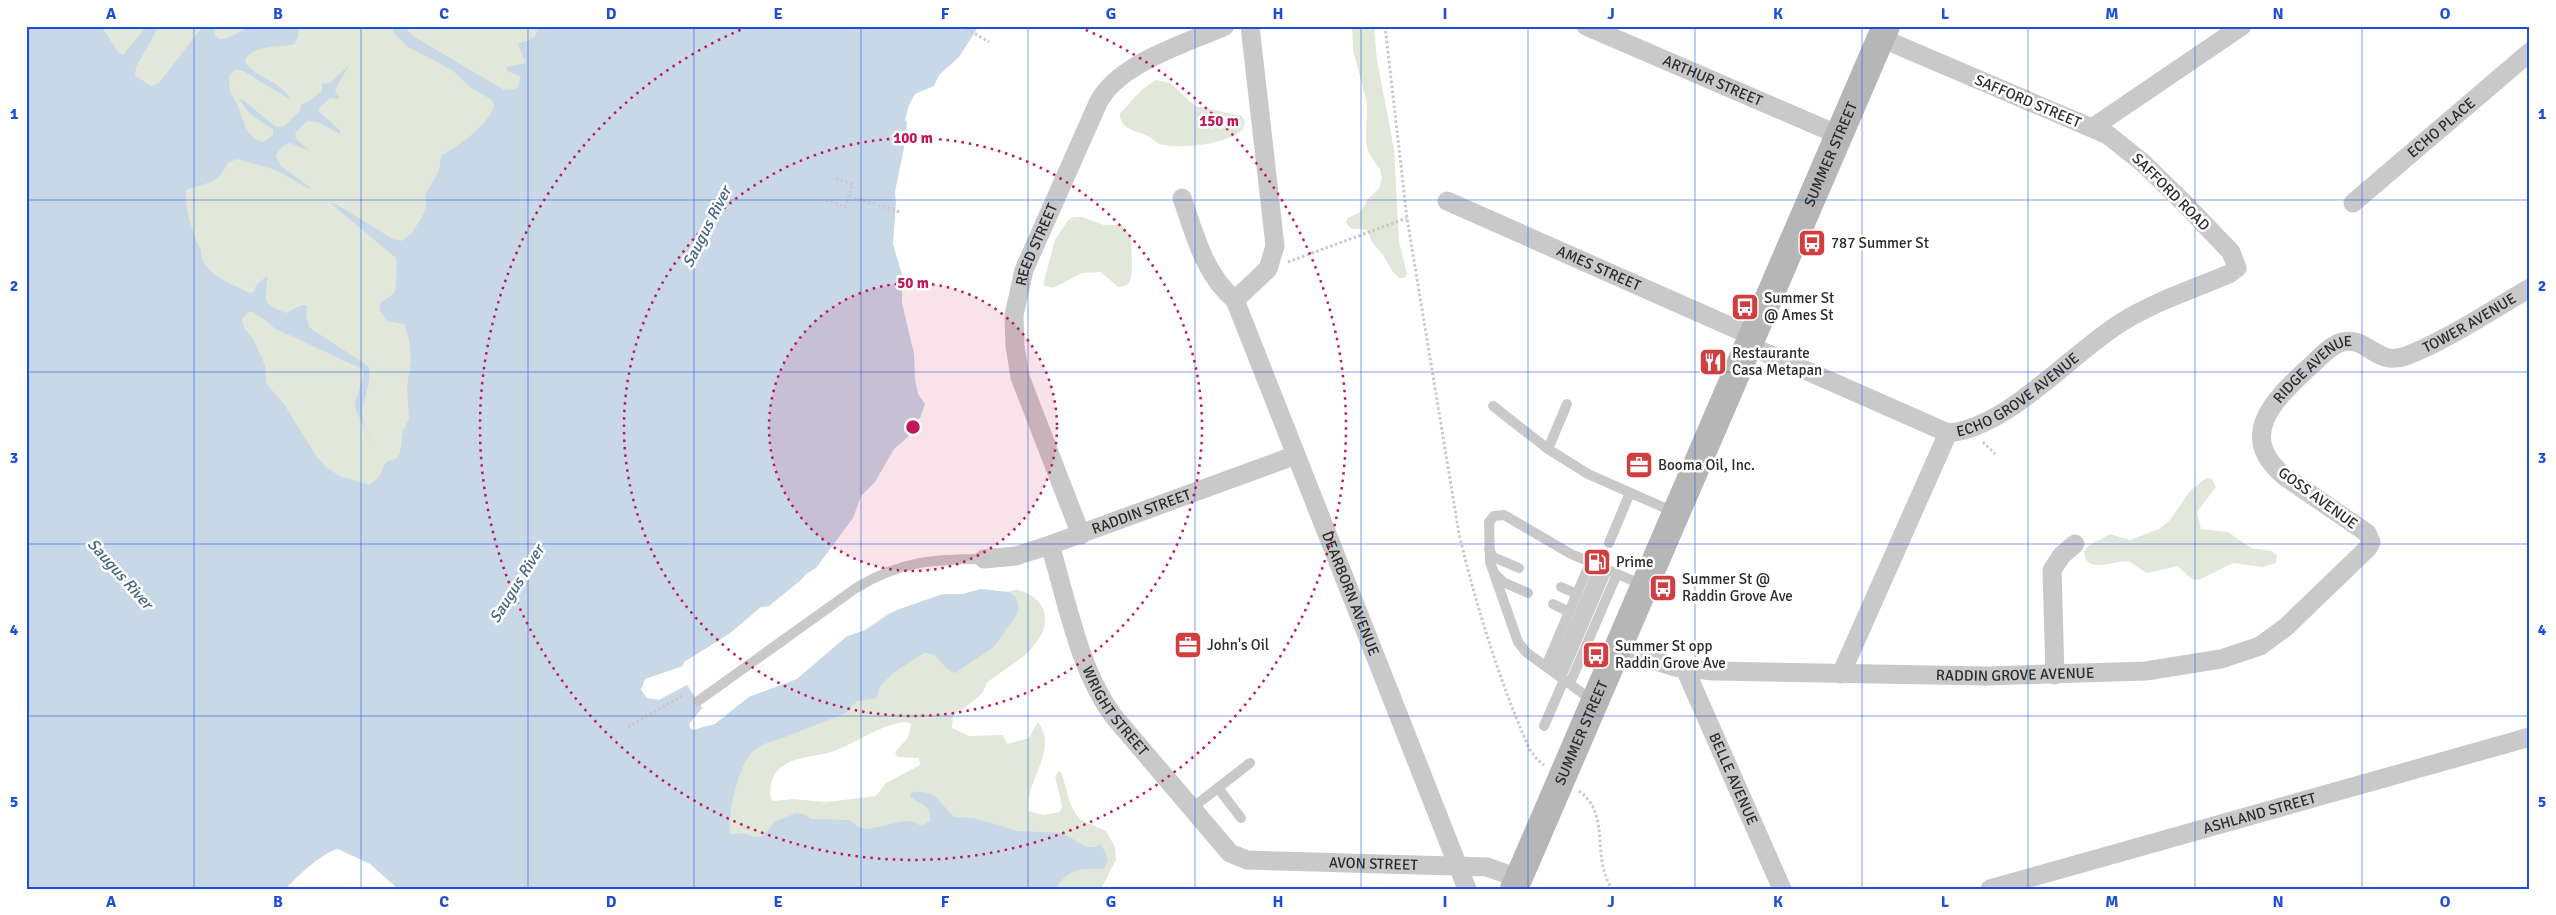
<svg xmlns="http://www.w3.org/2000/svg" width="2556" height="915" font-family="Signika,sans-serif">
	<rect width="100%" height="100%" fill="#fff"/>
	<g fill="#e1e8da" fill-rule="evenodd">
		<polygon points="26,26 494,26 499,29 496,26 676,26 435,425 352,525"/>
		<path d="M1352,26H1374L1377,60L1394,149L1399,241L1407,274L1404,278H1399L1392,271L1383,255L1372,242L1367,230C1358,228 1351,232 1346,222L1348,218L1360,212L1368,199L1379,188L1382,179L1380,169L1369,154L1366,143L1367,103L1353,50Z"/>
		<path d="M1156,80L1170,83L1195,106L1242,116L1245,122L1243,129C1230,144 1182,149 1163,145C1157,144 1154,140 1150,137C1138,131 1119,130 1120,113C1135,99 1137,91 1156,80Z"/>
		<path d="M1074,217H1082L1104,225H1122L1131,236C1131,245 1134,278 1129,283C1127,286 1122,286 1118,287L1101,272L1082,273L1053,288L1043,285L1055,240L1068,220Z"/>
		<path d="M2206,478L2212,479L2216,487L2197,512L2201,529L2228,532L2251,548L2272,551L2277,556L2276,563L2263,567L2233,563L2199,580L2192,579L2177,566L2147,573C2141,570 2133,563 2129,562C2117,558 2085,577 2084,551L2088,546L2110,534L2130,540L2159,529L2170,520L2190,491Z"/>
		<path d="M981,589C990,589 1000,594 1008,592C1012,591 1014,589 1019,590C1051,600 1052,627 1031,649C1018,663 1002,670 988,682C985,685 985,689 983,692C976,700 962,709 953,716L952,728L969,736L1003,735L1007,744L1029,738L1038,722C1059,749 1025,782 1028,811L1044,815L1060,812L1062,806L1055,776L1059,771L1062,774L1070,803L1079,819L1106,831L1115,847L1116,860L1101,889H492L653,699L659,700L687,685L702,708L689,724L690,728L693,730L715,724L749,697L797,679L846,637L865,630L889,613L943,594H963ZM906,722L911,724L908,738L895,752L897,757L919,758L920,765L886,783L876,796L826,802L794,799L773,801L771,799C769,789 771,778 778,770C791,757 812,757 828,753C855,745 879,724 906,722Z"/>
	</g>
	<path fill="#c8d8e6" d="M26,26H101L119,53L123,55L147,26H159L136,67L135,76L152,86L159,83L203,26H216L214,34L219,39H225L246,29L298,26V37L294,44C281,48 249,44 245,62C256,78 281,81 291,100L243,71L235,70L230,75C226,90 234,96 239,109C244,123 247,138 263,142L273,135V130L249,113L240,100L242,99L276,127H283L300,111L301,105L308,102L322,91V84L330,83L349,65L335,90L340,99L330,98L319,108V111L340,131V134L318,122L307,121L295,133L297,140L310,151L290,143C282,145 278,150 276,157L281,166L308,186L311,190L276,170L237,159L228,163L219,177L211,182L186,190C184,205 193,236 201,250C200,274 233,284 250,293L254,292L257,284L267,276C268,302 257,301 286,313L302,305H307L306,317L310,328L368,366C374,383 360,400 363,418C364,428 371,437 375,447L356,411L355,403L364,373L360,368L274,328L268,322L253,312H248L242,319L244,328L252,337L265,365L266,383L284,404L316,456L327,468L340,476L369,485L379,477L386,462L397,458L400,452L403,431L409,418L407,387L411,360L409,339L404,324L387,321L380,310V304C384,299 389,298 393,294C397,291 397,264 396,258L330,203L336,204L393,239L401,241L412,233L424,213L426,205L425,195L439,171L441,155C456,149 490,123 494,106L492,100L470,87L452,70L408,47L393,32V26H404L413,36L504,90L515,89L519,86L520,76L507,71L506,67L526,63L518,44C529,39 537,41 538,26H979L959,57L939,75L934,86L915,94L909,105L905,120L907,122L906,138L895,192L896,202L893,244L902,274V303L914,354L915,380L918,394L925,404L920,418L912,424L908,437L894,449L875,482L861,496L853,518L816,568L806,574L801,580L769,606L761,607L729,634L684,662L683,666L645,679L641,690L647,698L659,700L687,685L702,708L689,724L690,728L693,730L715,724L749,697L797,679L846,637L865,630L897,610L943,594H963L981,589L1009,592L1016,597L1019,609L1017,614L994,647L955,673C941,669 941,652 924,653L893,673L880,686L877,697L873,699L857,701L846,713L780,739C771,741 758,746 752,752C737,768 728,815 730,834L744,833L755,837L763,836L774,822L796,813L804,814L811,819L849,820L860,828L868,829L905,821L914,822L921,826L930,821C932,804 919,805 910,796L912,792C937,790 939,802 954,817L974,818L1017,831L1063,833L1086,847H1096L1101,844L1108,859L1104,869C1083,868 1067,868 1056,889H398L370,864L338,849C323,852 296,877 286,889H26Z"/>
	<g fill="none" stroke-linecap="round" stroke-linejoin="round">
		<g stroke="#c9c9c9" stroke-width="3" stroke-dasharray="2.5 2.5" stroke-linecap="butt">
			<polyline points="962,26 989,42"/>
			<path d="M1385,26L1407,218L1459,534C1477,608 1499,681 1530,750L1536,758L1544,765"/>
			<polyline points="942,27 943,26"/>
			<polyline points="849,196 900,212"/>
			<polyline points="826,200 845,207 853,184 834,178"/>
			<polyline points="1288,262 1407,218"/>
			<polyline points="1983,442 1995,454"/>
			<polyline points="628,727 684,695"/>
			<path d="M1579,791C1612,815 1590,855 1612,889"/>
		</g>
		<g stroke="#c9c9c9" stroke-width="10">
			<polyline points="1493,406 1548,449 1588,474 1674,512"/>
			<polyline points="1548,449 1567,404"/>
			<polyline points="1609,543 1630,493"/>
			<polyline points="1489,549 1493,557 1519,568"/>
			<polyline points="1495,574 1503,582 1528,593"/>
			<polyline points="1561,587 1577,594"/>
			<polyline points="1553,604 1569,612"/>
			<polyline points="1546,666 1590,563"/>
			<polyline points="1554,672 1600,566"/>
			<polyline points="1561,677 1607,570"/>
			<polyline points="1570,683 1617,574"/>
			<path d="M698,701L856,588C900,561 934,559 984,559"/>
			<polyline points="1593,701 1526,652 1518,642 1490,562 1489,522 1494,516 1504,515 1571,554 1643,585"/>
			<polyline points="1544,726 1564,680"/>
			<polyline points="1218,788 1241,818"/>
			<polyline points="1192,808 1250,763"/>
		</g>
		<g stroke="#c9c9c9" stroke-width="19">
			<path id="s1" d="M1586,26L1839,135"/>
			<polyline points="2092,128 2242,26"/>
			<path id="s2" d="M1182,198C1195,235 1204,274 1235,300L1467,889"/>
			<path id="s3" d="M1447,201L1752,336"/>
			<path id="s4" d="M2353,203L2530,52"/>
			<polyline points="1235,300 1268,269 1275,246 1250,26"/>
			<path id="s5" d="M1748,345L1948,433C2008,428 2070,354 2122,322C2154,302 2193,289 2229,274L2237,268L2231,252L2185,204L2143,163L2108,135L1881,38"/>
			<path id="s6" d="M1081,535L1020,377L1015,346L1014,315L1024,270L1098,103C1118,63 1185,44 1225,26"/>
			<path id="s7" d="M1050,545C1067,601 1079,671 1115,718L1230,853L1247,860L1487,867L1518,878"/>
			<path id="s8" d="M984,559L1016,556L1050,545L1296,455"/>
			<path id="s9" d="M1616,649L1675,667L1713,671L1986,676L2146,671L2221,659L2260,646L2286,627L2368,548L2371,542L2367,533L2284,476C2237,436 2273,401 2306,370C2317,361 2328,346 2342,342C2368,336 2376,367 2406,356C2449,339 2490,311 2530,288"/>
			<path id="s10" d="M1685,669L1782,889"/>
			<polyline points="1841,674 1948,433"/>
			<polyline points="2055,675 2052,570 2062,555 2075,544"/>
			<path id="s11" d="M1990,889L2530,737"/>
		</g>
		<path stroke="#b6b6b6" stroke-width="28" id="s12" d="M1514,889L1886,26"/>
	</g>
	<path fill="none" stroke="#1d4ed8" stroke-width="1" stroke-opacity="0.55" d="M194,26V889M361,26V889M528,26V889M694,26V889M861,26V889M1028,26V889M1195,26V889M1361,26V889M1528,26V889M1695,26V889M1862,26V889M2028,26V889M2195,26V889M2362,26V889M26,200H2530M26,372H2530M26,544H2530M26,716H2530"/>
	<circle cx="913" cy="427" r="144" fill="#c2185b" fill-opacity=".12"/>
	<g fill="none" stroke="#c2185b" stroke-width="2.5" stroke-dasharray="2.5 5">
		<circle cx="913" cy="427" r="144"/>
		<circle cx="913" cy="427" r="289"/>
		<path d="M1079 27A433 433 0 1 1 747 27"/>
	</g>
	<defs>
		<g id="bus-square" transform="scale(1.4375)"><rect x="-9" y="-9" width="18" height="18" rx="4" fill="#d23e40" stroke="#fff"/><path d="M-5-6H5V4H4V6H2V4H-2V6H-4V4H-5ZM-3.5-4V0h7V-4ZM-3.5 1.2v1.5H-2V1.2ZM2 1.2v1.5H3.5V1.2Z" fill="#fff"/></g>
		<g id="restaurant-square" transform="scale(1.4375)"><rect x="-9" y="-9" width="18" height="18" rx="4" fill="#d23e40" stroke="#fff"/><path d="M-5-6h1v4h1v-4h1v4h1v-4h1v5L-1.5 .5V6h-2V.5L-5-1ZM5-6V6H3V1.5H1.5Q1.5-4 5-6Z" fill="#fff"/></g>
		<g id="office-square" transform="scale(1.4375)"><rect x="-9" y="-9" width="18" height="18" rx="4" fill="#d23e40" stroke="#fff"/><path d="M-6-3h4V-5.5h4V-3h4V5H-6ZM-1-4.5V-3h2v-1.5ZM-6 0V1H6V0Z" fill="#fff"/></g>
		<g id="fuel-square" transform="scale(1.4375)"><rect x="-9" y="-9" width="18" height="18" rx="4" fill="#d23e40" stroke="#fff"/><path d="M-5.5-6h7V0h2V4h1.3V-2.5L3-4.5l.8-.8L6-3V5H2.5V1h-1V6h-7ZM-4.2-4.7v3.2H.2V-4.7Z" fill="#fff"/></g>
	</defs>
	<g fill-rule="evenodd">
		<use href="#bus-square" x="1812" y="243"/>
		<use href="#bus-square" x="1745" y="307"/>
		<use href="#restaurant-square" x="1713" y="362"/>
		<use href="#office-square" x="1639" y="465"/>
		<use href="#fuel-square" x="1597" y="562"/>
		<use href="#bus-square" x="1663" y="588"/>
		<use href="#office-square" x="1188" y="645"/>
		<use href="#bus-square" x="1596" y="655"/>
	</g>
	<g text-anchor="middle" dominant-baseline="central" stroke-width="5" stroke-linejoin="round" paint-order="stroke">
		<g font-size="15" fill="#2c2c2c" stroke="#fff">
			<text stroke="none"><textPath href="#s1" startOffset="138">ARTHUR STREET</textPath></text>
			<text transform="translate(2028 101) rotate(23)">SAFFORD STREET</text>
			<text stroke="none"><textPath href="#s4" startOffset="116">ECHO PLACE</textPath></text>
			<text stroke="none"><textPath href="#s12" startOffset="800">SUMMER STREET</textPath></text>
			<text transform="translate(2171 192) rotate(45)">SAFFORD ROAD</text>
			<text stroke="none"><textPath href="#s6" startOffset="306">REED STREET</textPath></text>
			<text stroke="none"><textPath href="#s3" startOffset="166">AMES STREET</textPath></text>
			<text stroke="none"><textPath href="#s9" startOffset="1228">TOWER AVENUE</textPath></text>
			<text stroke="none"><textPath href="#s9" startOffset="1049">RIDGE AVENUE</textPath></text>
			<text stroke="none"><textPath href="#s5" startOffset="299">ECHO GROVE AVENUE</textPath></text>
			<text transform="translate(2318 498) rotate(36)">GOSS AVENUE</text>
			<text stroke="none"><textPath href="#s8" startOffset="165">RADDIN STREET</textPath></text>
			<text stroke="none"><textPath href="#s2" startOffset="432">DEARBORN AVENUE</textPath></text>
			<text stroke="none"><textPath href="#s9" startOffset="402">RADDIN GROVE AVENUE</textPath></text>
			<text stroke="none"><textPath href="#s7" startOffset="180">WRIGHT STREET</textPath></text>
			<text stroke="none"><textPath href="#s12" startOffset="170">SUMMER STREET</textPath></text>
			<text stroke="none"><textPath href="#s10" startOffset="120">BELLE AVENUE</textPath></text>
			<text stroke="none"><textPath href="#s11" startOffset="280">ASHLAND STREET</textPath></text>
			<text stroke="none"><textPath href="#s7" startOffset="508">AVON STREET</textPath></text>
		</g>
		<g font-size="15" fill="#2c2c2c" stroke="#fff" text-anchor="start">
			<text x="1831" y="243">787 Summer St</text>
			<text x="1764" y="298">Summer St<tspan x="1764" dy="17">@ Ames St</tspan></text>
			<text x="1732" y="353">Restaurante<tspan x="1732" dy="17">Casa Metapan</tspan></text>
			<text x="1658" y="465">Booma Oil, Inc.</text>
			<text x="1616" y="562">Prime</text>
			<text x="1682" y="579">Summer St @<tspan x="1682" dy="17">Raddin Grove Ave</tspan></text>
			<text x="1207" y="645">John's Oil</text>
			<text x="1615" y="646">Summer St opp<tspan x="1615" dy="17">Raddin Grove Ave</tspan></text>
		</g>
		<g font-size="16" font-style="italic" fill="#436784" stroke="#fff">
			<text transform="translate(707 227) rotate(-63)">Saugus River</text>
			<text transform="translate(120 574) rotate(48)">Saugus River</text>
			<text transform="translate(517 584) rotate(-58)">Saugus River</text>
		</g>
	</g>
	<circle cx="913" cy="427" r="8" fill="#c2185b" stroke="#fff" stroke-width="2.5"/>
	<g font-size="15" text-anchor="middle" font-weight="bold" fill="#c2185b" stroke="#fff" stroke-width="5" stroke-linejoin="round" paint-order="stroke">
		<text x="1219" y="126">150 m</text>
		<text x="913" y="143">100 m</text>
		<text x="913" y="288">50 m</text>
	</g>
	<rect width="2556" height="915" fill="none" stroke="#ffffff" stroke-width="55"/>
	<rect x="28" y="28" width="2500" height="860" fill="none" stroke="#1d4ed8" stroke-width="2"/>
	<g font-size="16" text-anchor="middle" font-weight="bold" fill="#1d4ed8">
		<text x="111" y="19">A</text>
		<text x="278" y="19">B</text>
		<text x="444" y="19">C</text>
		<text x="611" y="19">D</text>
		<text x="778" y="19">E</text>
		<text x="945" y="19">F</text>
		<text x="1111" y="19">G</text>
		<text x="1278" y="19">H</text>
		<text x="1445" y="19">I</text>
		<text x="1611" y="19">J</text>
		<text x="1778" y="19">K</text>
		<text x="1945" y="19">L</text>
		<text x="2112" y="19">M</text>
		<text x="2278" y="19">N</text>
		<text x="2445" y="19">O</text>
		<text x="14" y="119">1</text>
		<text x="2542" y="119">1</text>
		<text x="14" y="291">2</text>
		<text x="2542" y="291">2</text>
		<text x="14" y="463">3</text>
		<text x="2542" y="463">3</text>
		<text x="14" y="635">4</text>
		<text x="2542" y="635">4</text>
		<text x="14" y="807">5</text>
		<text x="2542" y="807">5</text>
		<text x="111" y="907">A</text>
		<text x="278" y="907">B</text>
		<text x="444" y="907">C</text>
		<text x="611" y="907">D</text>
		<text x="778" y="907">E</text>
		<text x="945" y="907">F</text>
		<text x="1111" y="907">G</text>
		<text x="1278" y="907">H</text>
		<text x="1445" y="907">I</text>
		<text x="1611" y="907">J</text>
		<text x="1778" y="907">K</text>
		<text x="1945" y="907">L</text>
		<text x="2112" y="907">M</text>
		<text x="2278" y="907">N</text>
		<text x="2445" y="907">O</text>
	</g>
</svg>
